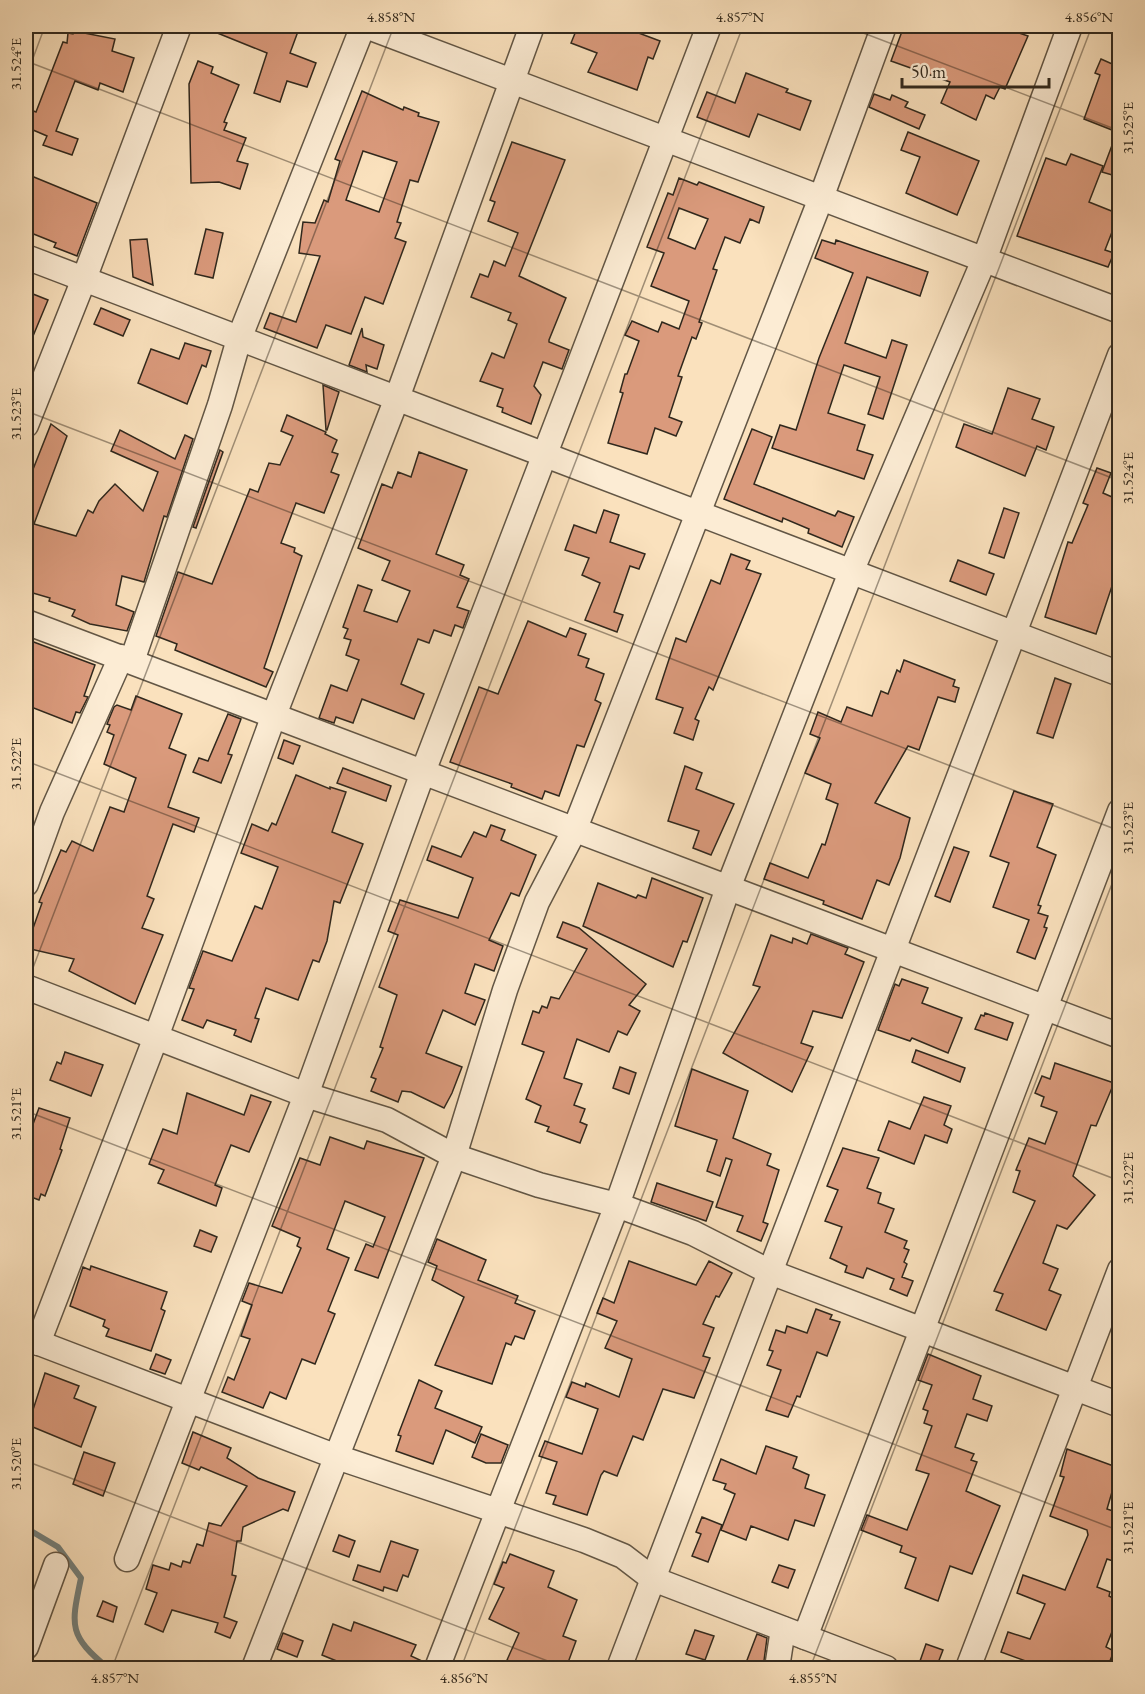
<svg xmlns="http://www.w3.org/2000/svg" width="1145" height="1694" font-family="'EB Garamond',serif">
	<rect width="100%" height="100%" fill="#fae1bd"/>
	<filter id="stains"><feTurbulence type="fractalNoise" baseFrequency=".00333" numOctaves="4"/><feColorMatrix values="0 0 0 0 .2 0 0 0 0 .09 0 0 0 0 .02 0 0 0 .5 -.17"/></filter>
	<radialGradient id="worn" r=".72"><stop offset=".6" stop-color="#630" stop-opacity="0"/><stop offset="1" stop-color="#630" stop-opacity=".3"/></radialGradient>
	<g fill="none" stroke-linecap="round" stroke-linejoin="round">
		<path stroke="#74807c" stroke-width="6" d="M26,1528L58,1547L81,1578C71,1626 68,1635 108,1668"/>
	</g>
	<g fill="#da9a7c" stroke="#30281d" stroke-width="1.5" fill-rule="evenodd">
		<polygon points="200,26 300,26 290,53 316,63 307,87 287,81 280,102 254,93 267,53"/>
		<polygon points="578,26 620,26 660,41 653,59 648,57 637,90 588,72 597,53 571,43"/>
		<polygon points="904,26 1012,26 1010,30 1028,36 1005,89 1000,87 994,99 986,95 976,120 941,103 950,82 891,61"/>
		<polygon points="74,31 115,39 112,51 134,58 123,92 100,83 98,90 75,81 56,131 78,139 72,155 43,145 47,136 26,127 26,108 36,112 63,42 67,43 68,33 73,34"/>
		<polygon points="1101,59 1119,67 1119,177 1102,172 1117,132 1084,119 1100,75 1095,73"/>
		<polygon points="198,61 213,67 211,73 239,85 224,122 227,123 224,130 246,138 237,161 248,164 240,189 219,182 191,183 189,84"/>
		<polygon points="746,73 788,89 786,92 811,101 800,130 758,114 749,137 697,117 707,92 735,103"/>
		<path d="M362,91L403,110L404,107L419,113L418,116L439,122L418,182L410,180L397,222L401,223L395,238L406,242L383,304L365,297L351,334L326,325L317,348L264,328L270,313L296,322L320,256L299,253L303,222L315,223L324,200L328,202L340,161L335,159ZM363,151L397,162L379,212L346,200Z"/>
		<polygon points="874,94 890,100 892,95 908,102 905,107 925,115 919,129 869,107"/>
		<polygon points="908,132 979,161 957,215 906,193 920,157 901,150"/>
		<polygon points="512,142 565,160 519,276 566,298 549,340 549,342 569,350 562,369 543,362 534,386 541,395 531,424 502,412 503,408 497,406 503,389 480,381 492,353 504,358 517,324 508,320 511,313 471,297 480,274 488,277 494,261 505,266 518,233 488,221 495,202 490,200"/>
		<polygon points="1071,154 1103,166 1089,202 1119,214 1105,250 1114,253 1108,267 1017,236 1046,158 1066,165"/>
		<polygon points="29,175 97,203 77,256 54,247 56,243 26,231 26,184"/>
		<path d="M679,178L697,185L699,182L764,207L759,223L750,219L740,243L725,237L713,269L717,270L699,322L702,323L696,339L692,337L678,376L682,377L669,417L682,422L676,436L655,428L647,454L608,443L623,393L620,392L625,374H627L639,341L625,335L632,321L658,332L662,322L679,329L689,301L651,286L664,253L647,247L668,193L673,195ZM679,208L708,219L695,249L668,238Z"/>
		<polygon points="206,229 223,233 213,278 195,274"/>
		<polygon points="147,239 153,285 133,277 130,240"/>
		<polygon points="822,240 835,244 836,240 928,272 920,296 867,277 845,343 886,358 892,340 907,345 883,419 868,414 880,377 844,365 828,413 865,425 857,450 873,455 864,479 772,448 780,425 796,430 819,358 853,273 815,258"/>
		<polygon points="33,294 48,300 26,353 26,313"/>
		<polygon points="101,308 130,320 123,336 94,324"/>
		<polygon points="362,328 363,337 384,345 377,369 366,365 367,372 349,365"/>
		<polygon points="185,343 211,351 206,367 202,365 187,404 138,383 151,349 179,359"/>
		<polygon points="323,385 339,392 327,430 326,430"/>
		<polygon points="1008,388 1040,399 1032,419 1054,427 1046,450 1037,446 1025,476 956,447 964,424 992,434"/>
		<polygon points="287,415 326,432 325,434 337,440 332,452 338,454 331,472 339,475 324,513 296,503 281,543 295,548 294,552 302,556 264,668 273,672 266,687 175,650 177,644 156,636 178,572 212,584 250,489 258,492 269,463 280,465 293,436 281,431"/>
		<polygon points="51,424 67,436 34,524 76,536 88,510 93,513 99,501 115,484 143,511 158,472 111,451 120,430 175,459 185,435 193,439 167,517 164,516 144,582 122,576 116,605 134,612 127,631 90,624 72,616 75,610 49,601 50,598 26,591 31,561 26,560 26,487"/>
		<polygon points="752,429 772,437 754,484 835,516 838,511 854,517 842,547 808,533 809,529 783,518 782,522 724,499"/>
		<polygon points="220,450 223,452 196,528 193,527"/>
		<polygon points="419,452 467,470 436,554 464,565 460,575 469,579 457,607 469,611 463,628 455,625 451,636 434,630 429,643 418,639 401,684 424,694 414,719 362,699 353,723 336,717 334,723 319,718 331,685 347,691 359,660 346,655 351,640 344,638 348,629 343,627 358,585 372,590 364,611 397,622 410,591 382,580 390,561 358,548 382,484 392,488 398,472 411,477"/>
		<polygon points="1097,468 1111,473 1103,493 1119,500 1119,586 1113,583 1096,634 1045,617 1068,542 1072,543 1088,505 1083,503"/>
		<polygon points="1004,508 1019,513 1004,558 989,553"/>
		<polygon points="604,510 619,515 610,542 645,554 639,569 630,566 614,612 623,615 617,632 585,620 600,583 582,575 589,558 565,550 574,525 596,533"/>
		<polygon points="731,554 750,561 746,569 761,574 713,690 709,687 695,719 699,721 693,740 674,733 683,708 656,699 676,638 686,642 711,580 720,584"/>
		<polygon points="958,560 994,574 986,595 950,581"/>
		<polygon points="528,621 566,637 570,628 586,634 578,655 589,659 586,667 604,674 595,700 601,703 584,747 577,745 559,796 545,791 542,799 511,787 512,784 450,762 479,687 498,694"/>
		<polygon points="31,641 95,665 84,696 88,697 80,713 76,712 72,723 26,705 26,642 30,644"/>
		<polygon points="904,660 955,680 953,686 959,688 955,702 938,697 919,750 908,746 875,803 910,818 900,858 889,885 877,880 862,919 823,904 824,901 764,879 770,863 808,878 822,844 825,845 838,804 826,799 831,784 805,773 820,738 810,734 818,712 841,722 847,707 872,716 881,691 888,694 897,670 900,672"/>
		<polygon points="1055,678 1071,684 1053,738 1037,733"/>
		<polygon points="136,696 182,714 169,748 186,755 168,807 199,818 194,832 173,824 147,896 154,899 142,928 163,935 135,1004 69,971 74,959 26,948 42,903 39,902 61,850 66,852 72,841 93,851 110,807 124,812 136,778 104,764 114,735 107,732 110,725 107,724 114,707 117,705 131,710"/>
		<polygon points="228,714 241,719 228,754 232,755 221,783 193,772 199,758 208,761"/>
		<polygon points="284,740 300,746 293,764 278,758"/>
		<polygon points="685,766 702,773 696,789 734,804 711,855 693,848 699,831 668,821"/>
		<polygon points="343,768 391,786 386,801 337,783"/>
		<polygon points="296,775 330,789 330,787 346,792 332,832 363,844 340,903 334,901 327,941 319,962 313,960 298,1000 266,988 255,1018 259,1019 251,1042 234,1035 236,1030 207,1020 203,1028 182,1020 194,989 189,988 203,951 232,961 255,906 262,909 278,867 241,853 252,824 268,831 272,823 276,825"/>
		<polygon points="1014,791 1053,804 1037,847 1056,855 1038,905 1041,906 1038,913 1048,916 1044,927 1047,928 1035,959 1017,952 1029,920 993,907 1009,863 990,856"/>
		<polygon points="491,825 505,830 501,840 536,855 519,896 511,893 489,940 503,946 494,971 475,964 465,993 485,1000 475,1025 443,1010 426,1053 462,1067 452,1093 444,1108 411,1092 402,1091 398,1102 371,1091 376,1079 371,1077 383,1048 380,1047 397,995 379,987 398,935 388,931 400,900 458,918 473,878 427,860 432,846 461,857 474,832 486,837"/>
		<polygon points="954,847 969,852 950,902 935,896"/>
		<polygon points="652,878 703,898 687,942 683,941 673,967 583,926 598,883 636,898 638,895 646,898"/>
		<polygon points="563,922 579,928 646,984 629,1005 640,1011 627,1035 618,1031 609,1052 577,1039 564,1078 582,1084 574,1105 585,1109 580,1122 587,1125 580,1143 547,1131 549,1127 535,1122 541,1106 526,1099 544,1052 522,1044 533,1011 539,1013 542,1006 547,1008 551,997 559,999 587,949 557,937"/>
		<polygon points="811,934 848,948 845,954 864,962 842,1018 813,1011 801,1043 813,1047 792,1092 723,1053 760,987 753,985 771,935 792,943 793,938 807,944"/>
		<polygon points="902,979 928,988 922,1003 962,1018 948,1053 912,1038 910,1041 878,1030 895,984 899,986"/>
		<polygon points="985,1013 1013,1023 1007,1040 975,1029 981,1015 984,1016"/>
		<polygon points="916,1050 965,1068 960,1082 912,1062"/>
		<polygon points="65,1052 103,1065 91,1096 50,1080 57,1062 61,1064"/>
		<polygon points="1055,1063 1114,1083 1096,1126 1091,1125 1073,1176 1095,1195 1067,1229 1057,1225 1043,1263 1058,1269 1049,1290 1061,1295 1046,1330 996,1310 1003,1294 994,1291 1035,1201 1013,1192 1020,1171 1016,1170 1029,1138 1045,1144 1057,1112 1041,1106 1044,1097 1035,1093 1042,1076 1050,1079"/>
		<polygon points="620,1067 636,1073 629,1094 613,1088"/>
		<polygon points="692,1069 748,1091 733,1138 771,1154 767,1165 779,1170 763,1222 768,1224 761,1241 737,1231 743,1216 716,1207 732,1160 726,1158 720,1176 707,1171 717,1140 675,1126"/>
		<polygon points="187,1093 244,1115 251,1095 271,1102 249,1152 231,1145 215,1185 222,1188 216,1206 158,1183 164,1170 149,1164 163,1129 177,1134"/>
		<polygon points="924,1097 951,1106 944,1125 952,1129 947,1143 925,1135 914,1164 878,1150 889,1121 910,1129"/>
		<polygon points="39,1108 70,1118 60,1149 62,1150 45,1196 41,1194 39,1200 26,1195 26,1143"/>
		<polygon points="330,1137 364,1149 367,1141 424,1158 378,1278 355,1270 366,1244 373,1247 385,1217 345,1201 327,1249 349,1258 328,1311 335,1314 315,1364 302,1359 286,1399 270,1392 263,1408 222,1392 228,1377 234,1380 250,1339 241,1336 252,1305 242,1301 249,1283 282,1293 301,1248 297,1246 300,1238 272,1226 300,1158 320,1165"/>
		<polygon points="843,1148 879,1158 867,1188 881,1193 878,1203 894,1209 885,1232 907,1241 904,1248 909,1250 904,1262 907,1264 902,1277 913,1281 907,1296 890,1289 894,1279 867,1268 863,1278 845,1272 847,1266 830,1258 842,1227 825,1221 838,1190 827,1186"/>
		<polygon points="657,1183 713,1202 706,1221 651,1202"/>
		<polygon points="200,1230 217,1237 211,1252 194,1246"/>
		<polygon points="437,1239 486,1260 478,1280 518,1296 515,1303 535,1311 524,1339 515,1336 511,1345 506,1343 492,1384 435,1365 464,1297 432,1280 437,1266 428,1262"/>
		<polygon points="629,1261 696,1285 709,1261 732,1273 719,1297 716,1296 703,1324 714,1328 703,1356 710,1358 694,1398 663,1389 643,1440 633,1436 617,1476 604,1471 601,1475 587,1515 553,1504 556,1496 546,1493 557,1462 539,1456 545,1441 582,1454 598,1409 566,1397 572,1382 585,1387 586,1383 619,1397 632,1359 605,1348 617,1321 597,1313 603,1298 614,1303"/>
		<polygon points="91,1266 167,1292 161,1309 165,1311 151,1351 106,1336 109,1329 103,1326 105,1320 70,1306 83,1267 90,1270"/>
		<polygon points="816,1309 832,1315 830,1319 840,1322 827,1356 817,1352 800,1397 797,1396 788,1417 766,1410 781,1370 767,1365 773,1351 769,1350 776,1330 785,1333 787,1326 807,1333"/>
		<polygon points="156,1354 171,1360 165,1374 150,1369"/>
		<polygon points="928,1354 981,1376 973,1399 992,1406 987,1421 967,1414 955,1447 974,1454 971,1460 977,1462 966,1491 1000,1506 972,1574 950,1566 938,1601 905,1588 916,1558 900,1552 902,1546 861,1530 867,1515 907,1530 929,1474 916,1470 932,1426 924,1423 928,1411 923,1409 932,1385 918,1380"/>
		<polygon points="45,1373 79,1386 74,1398 96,1407 81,1447 28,1425"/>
		<polygon points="419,1380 442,1391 435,1408 482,1427 475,1443 446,1430 433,1464 396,1451 401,1436 398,1435"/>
		<polygon points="193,1432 231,1448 227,1458 258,1478 295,1492 288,1511 283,1509 243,1527 241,1541 237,1541 232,1575 236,1576 224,1617 237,1622 230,1638 215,1632 218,1623 172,1610 163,1632 145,1624 157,1593 146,1589 153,1565 169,1570 171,1563 181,1567 183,1561 190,1563 197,1544 203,1546 209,1523 221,1526 247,1486 201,1467 199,1470 182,1463"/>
		<polygon points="481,1434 508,1445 501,1463 486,1463 472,1457"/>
		<polygon points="766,1446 797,1457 793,1468 809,1475 805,1488 825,1495 814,1526 795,1520 788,1540 751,1526 746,1540 721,1530 735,1494 724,1489 726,1484 713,1480 721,1459 756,1474"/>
		<polygon points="1067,1449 1119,1468 1107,1509 1119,1513 1119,1563 1107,1559 1097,1587 1110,1592 1109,1596 1119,1601 1119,1614 1106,1647 1114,1651 1107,1668 1045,1668 1001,1652 1008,1632 1030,1639 1045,1604 1017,1593 1023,1575 1065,1590 1088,1535 1087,1530 1050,1516 1064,1477 1060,1476"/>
		<polygon points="84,1452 115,1463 103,1496 73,1484"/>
		<polygon points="702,1517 722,1525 708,1562 692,1556 701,1534 696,1532"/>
		<polygon points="339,1535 355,1541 349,1557 333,1551"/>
		<polygon points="391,1541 418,1550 408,1577 403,1575 397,1591 384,1587 383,1591 353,1580 358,1565 380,1572"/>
		<polygon points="510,1554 554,1571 548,1587 577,1600 563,1636 576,1641 566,1668 527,1668 507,1660 519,1633 489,1619 504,1588 494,1584 503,1562 506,1563"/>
		<polygon points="779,1565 795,1570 788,1588 772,1582"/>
		<polygon points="103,1601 117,1607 113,1622 97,1616"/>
		<polygon points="354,1622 416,1645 411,1656 424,1662 423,1668 336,1668 339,1662 322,1655 333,1624 351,1631"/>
		<polygon points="695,1630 714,1636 705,1660 686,1654"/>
		<polygon points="283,1633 303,1641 297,1657 277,1649"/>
		<polygon points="757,1634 767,1638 763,1668 744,1668"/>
		<polygon points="926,1644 943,1650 936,1668 919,1664"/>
	</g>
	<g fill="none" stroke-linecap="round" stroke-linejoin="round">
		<g stroke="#625645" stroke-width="27">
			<g id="minor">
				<polyline points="366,26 1120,311"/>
				<polyline points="26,257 1120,674"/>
				<polyline points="26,425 84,279 179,26"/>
				<polyline points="26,622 1120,1036"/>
				<polyline points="132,661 220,405 239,339 363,26"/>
				<polyline points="26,884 52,812 121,657"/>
				<polyline points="26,987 306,1095 387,1120 454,1156 539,1185 617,1205 693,1233 770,1272 1120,1405"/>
				<polyline points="26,1338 337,1457 584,1540 623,1556 653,1579 886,1668"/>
				<polyline points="38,1343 156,1037 274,715 397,398 532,26"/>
				<polyline points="127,1559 306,1095 423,772 709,26"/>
				<polyline points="805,1637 1120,811"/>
				<polyline points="26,1647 56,1565"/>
				<polyline points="254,1668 454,1156 505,990 537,902 574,831 821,198 884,26"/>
				<polyline points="437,1668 617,1205 728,888 851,572 984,260 1070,26"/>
				<polyline points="619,1668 1120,355"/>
				<polyline points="777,1668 783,1629"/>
				<polyline points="968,1668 1120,1270"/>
			</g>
		</g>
		<use href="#minor" stroke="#fcecd4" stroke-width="24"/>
	</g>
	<path fill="none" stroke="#30281d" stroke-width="1.5" stroke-opacity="0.45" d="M845,26L1120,131M26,61L1120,481M26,77L45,26M26,411L1120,831M26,761L1120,1181M26,986L394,26M26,1111L1120,1531M26,1461L566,1668M112,1668L743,26M461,1668L1092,26M810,1668L1120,863"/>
	<rect width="1145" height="1694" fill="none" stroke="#fae1bd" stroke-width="66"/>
	<path d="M902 78v9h147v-9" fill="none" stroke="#30281d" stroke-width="3"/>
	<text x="911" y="78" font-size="18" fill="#30281d" stroke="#fcecd4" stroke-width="4.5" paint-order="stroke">50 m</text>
	<rect x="33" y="33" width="1079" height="1628" fill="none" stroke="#30281d" stroke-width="2"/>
	<g font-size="15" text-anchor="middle" fill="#30281d">
		<text x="391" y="22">4.858°N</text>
		<text x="740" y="22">4.857°N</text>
		<text x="1089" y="22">4.856°N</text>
		<text transform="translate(16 64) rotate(-90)" y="5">31.524°E</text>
		<text transform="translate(1128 128) rotate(-90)" y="5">31.525°E</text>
		<text transform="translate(16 414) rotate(-90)" y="5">31.523°E</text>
		<text transform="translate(1128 478) rotate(-90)" y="5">31.524°E</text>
		<text transform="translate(16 764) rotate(-90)" y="5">31.522°E</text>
		<text transform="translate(1128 828) rotate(-90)" y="5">31.523°E</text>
		<text transform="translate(16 1114) rotate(-90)" y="5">31.521°E</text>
		<text transform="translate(1128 1178) rotate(-90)" y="5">31.522°E</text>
		<text transform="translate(16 1464) rotate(-90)" y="5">31.520°E</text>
		<text transform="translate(1128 1528) rotate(-90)" y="5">31.521°E</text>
		<text x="115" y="1683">4.857°N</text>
		<text x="464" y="1683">4.856°N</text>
		<text x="813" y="1683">4.855°N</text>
	</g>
	<rect width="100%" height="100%" filter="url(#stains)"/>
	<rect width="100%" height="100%" fill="url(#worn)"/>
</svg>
